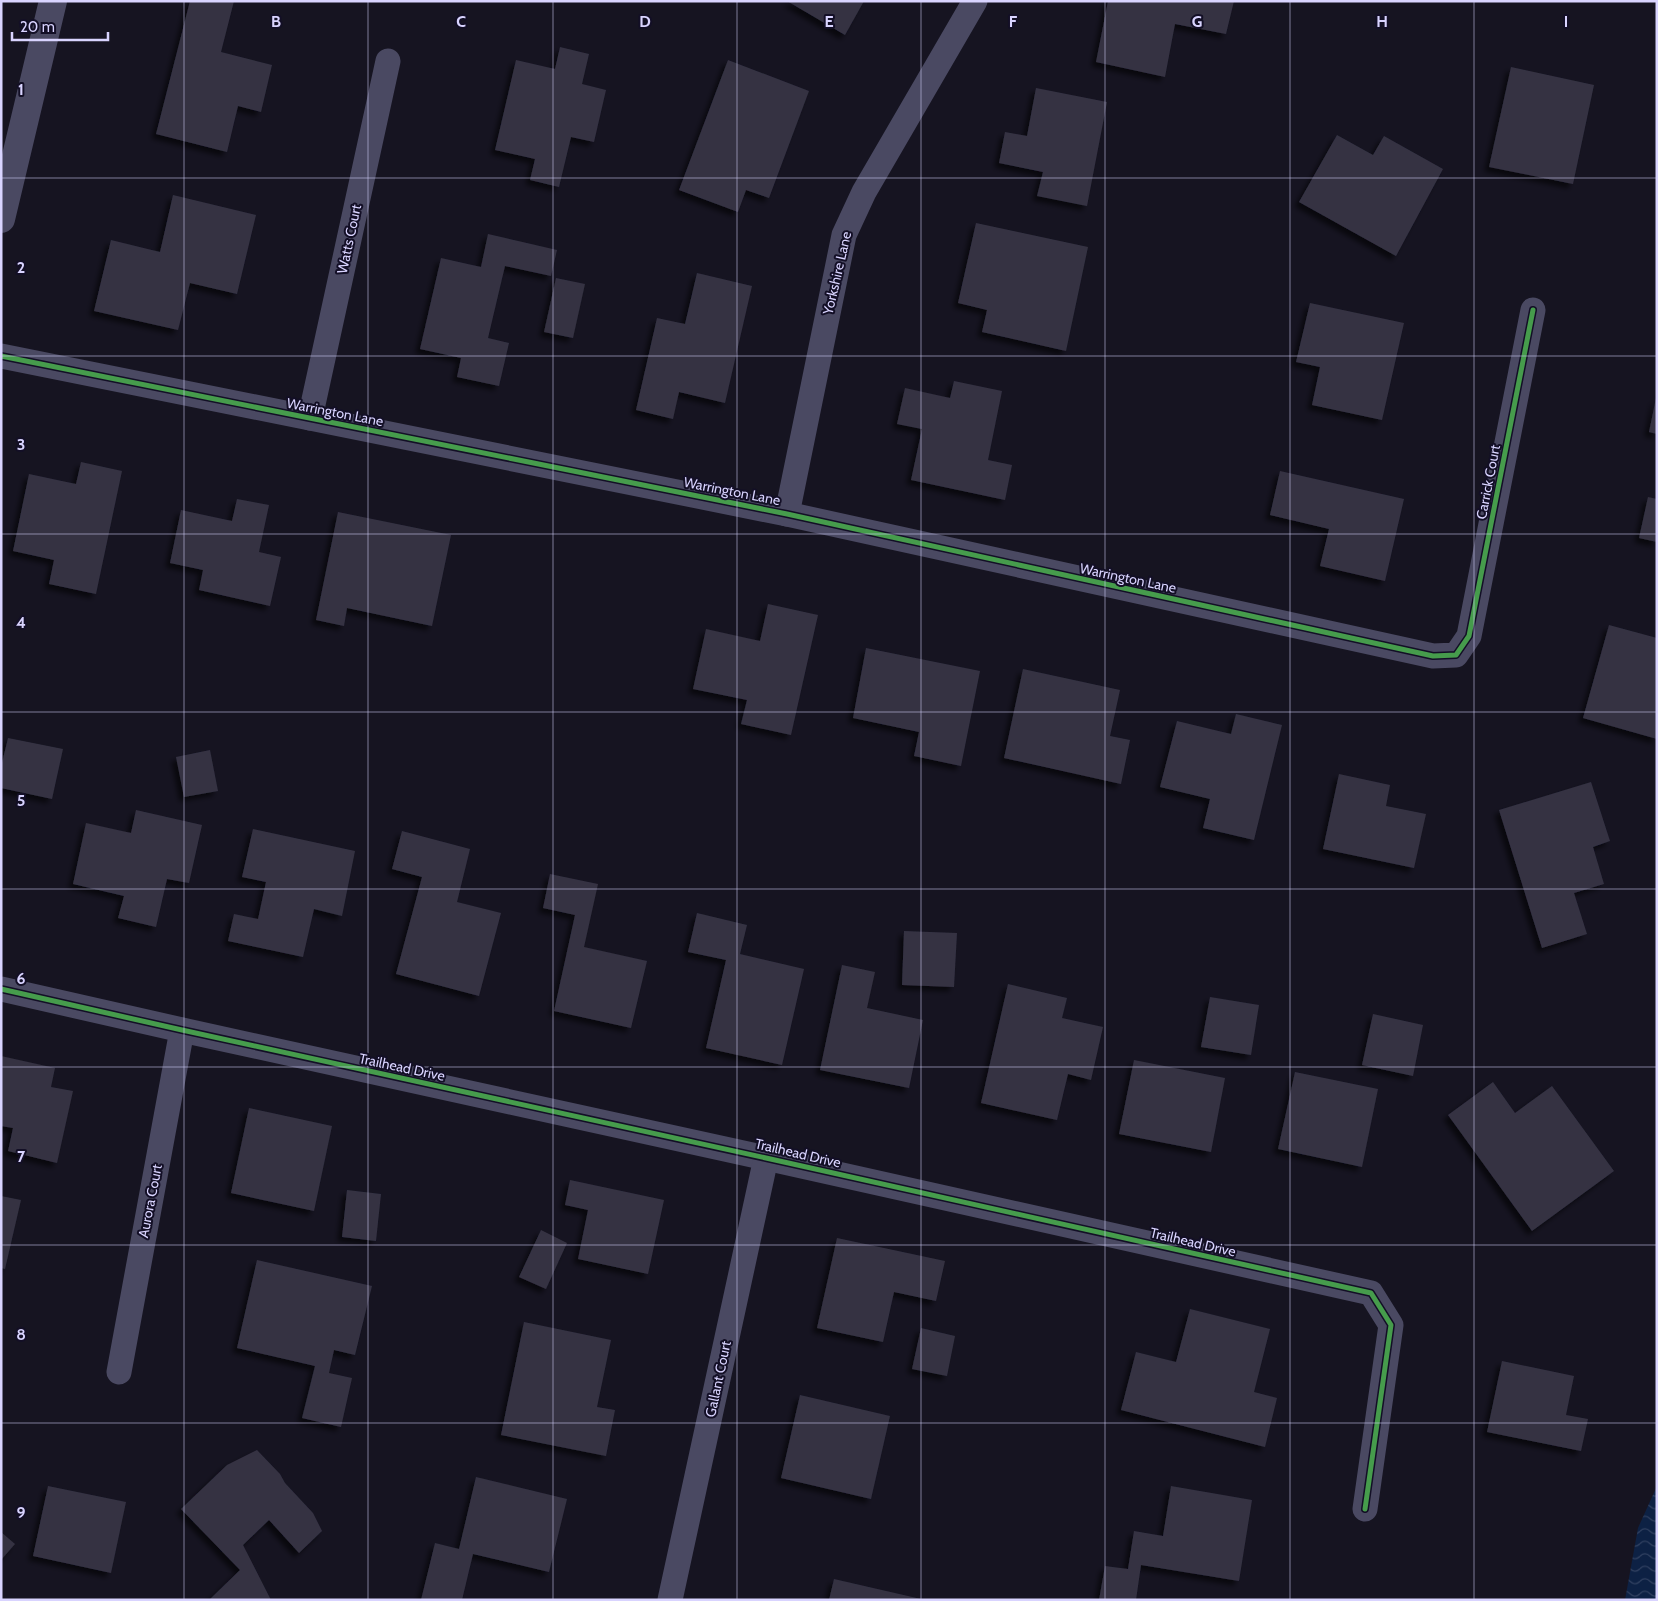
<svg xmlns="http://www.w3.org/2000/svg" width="1658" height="1601" font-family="Cabin,sans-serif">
	<defs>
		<pattern id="water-waves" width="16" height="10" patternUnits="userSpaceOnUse" patternTransform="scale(1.25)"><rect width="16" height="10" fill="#0d2144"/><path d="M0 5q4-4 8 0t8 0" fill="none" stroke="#304060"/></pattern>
		<filter id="shadow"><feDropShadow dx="-4.5" dy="4.5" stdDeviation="2.5" flood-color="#0009"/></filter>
	</defs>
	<rect width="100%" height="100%" fill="#161421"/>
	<polygon fill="url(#water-waves)" points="1657,1486 1657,1600 1625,1600 1638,1528"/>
	<g fill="#343243" filter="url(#shadow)">
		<polygon points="190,1 234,1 221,52 272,65 261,112 238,106 227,152 156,134"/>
		<polygon points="787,1 864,1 845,35"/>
		<polygon points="1108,1 1234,1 1226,34 1175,24 1165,77 1096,62"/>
		<polygon points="560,47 589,54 582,84 606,90 594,142 571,137 559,187 530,180 535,159 495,150 516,60 555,69"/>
		<polygon points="728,60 809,91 769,198 746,190 738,212 679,190"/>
		<polygon points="1511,67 1594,85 1573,184 1489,167"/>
		<polygon points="1036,88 1107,102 1087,206 1037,196 1043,172 999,163 1005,132 1027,136"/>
		<polygon points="1337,135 1373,155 1384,136 1443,169 1396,256 1299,202"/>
		<polygon points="173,195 256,215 237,294 190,283 178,330 94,311 111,240 160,252"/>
		<polygon points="976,223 1088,247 1066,351 982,332 987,310 958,303"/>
		<polygon points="488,234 557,250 551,276 505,266 488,338 509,343 499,386 457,377 461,358 420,349 441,258 481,267"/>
		<polygon points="697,273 752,286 725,403 679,392 673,419 636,410 657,318 685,324"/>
		<polygon points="556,278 585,284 573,338 544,332"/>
		<polygon points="1310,303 1404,323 1382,420 1312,405 1320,367 1296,362"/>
		<polygon points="954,381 1002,391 988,460 1012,465 1005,500 911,480 922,429 897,424 905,388 950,398"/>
		<polygon points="1656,398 1657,398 1657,434 1649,432"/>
		<polygon points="81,462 122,471 96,594 49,584 54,560 13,551 29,474 76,484"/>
		<polygon points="1280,471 1404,499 1385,581 1320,566 1329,529 1270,515"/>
		<polygon points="1648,497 1657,499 1657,542 1639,538"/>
		<polygon points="237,499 269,505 259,552 281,557 270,606 199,590 203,570 170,563 181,510 232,521"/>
		<polygon points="338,512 451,535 432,626 347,608 344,626 316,620"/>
		<polygon points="768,604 818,615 791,735 741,724 747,700 693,689 706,629 760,641"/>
		<polygon points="1609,625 1657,638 1657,739 1583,718"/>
		<polygon points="866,648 980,671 961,766 914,756 919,732 853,718"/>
		<polygon points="1023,669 1120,690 1110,736 1130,740 1121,784 1004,758"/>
		<polygon points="1236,714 1282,725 1254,840 1203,828 1210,799 1160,787 1177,721 1231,734"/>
		<polygon points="8,738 63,749 52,799 1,788 1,767"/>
		<polygon points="210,750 218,791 184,797 176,757"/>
		<polygon points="1339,774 1390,785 1386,806 1426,814 1414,868 1323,849"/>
		<polygon points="1591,782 1610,841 1593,847 1604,884 1574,893 1587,934 1542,948 1499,810"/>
		<polygon points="136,810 202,825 189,883 167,879 156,927 118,918 124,896 73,884 86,823 131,833"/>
		<polygon points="253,829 355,851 342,916 314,909 303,957 228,941 234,914 258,919 266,882 242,877"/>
		<polygon points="402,831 470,849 457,902 501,913 479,996 396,974 422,877 392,869"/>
		<polygon points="550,874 598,884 584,947 647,961 631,1028 554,1011 575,915 543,908"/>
		<polygon points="697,913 747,925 740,954 804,969 782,1065 706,1048 726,960 688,952"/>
		<polygon points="904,931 957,933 954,987 902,985"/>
		<polygon points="842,965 875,972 867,1008 923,1020 909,1088 820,1070"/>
		<polygon points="1008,984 1067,998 1062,1018 1103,1027 1091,1080 1068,1074 1057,1120 981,1103"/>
		<polygon points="1210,997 1259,1005 1251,1055 1201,1047"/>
		<polygon points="1373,1014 1423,1025 1413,1076 1362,1065"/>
		<polygon points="1,1056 55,1068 51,1087 73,1091 57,1163 8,1151 13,1128 1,1126"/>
		<polygon points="1134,1060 1225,1078 1211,1152 1119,1134"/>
		<polygon points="1295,1072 1378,1089 1362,1167 1278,1149"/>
		<polygon points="1493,1082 1515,1113 1552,1086 1614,1171 1532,1231 1448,1115"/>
		<polygon points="249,1108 332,1126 314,1211 231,1193"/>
		<polygon points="570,1180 664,1200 648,1274 578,1259 588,1210 565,1205"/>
		<polygon points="347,1190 381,1194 376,1241 342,1237"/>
		<polygon points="1,1196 21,1200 5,1269 1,1268"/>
		<polygon points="541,1230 567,1243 546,1289 519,1277"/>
		<polygon points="837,1238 945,1261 936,1301 894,1292 883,1342 817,1328"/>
		<polygon points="257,1260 372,1286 355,1355 334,1350 329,1373 352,1378 341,1427 302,1418 315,1366 237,1348"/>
		<polygon points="1190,1309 1270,1329 1254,1392 1277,1398 1265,1447 1121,1410 1136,1352 1176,1362"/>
		<polygon points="524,1322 611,1340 597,1407 615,1410 606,1456 501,1435"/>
		<polygon points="921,1328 955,1336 947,1376 912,1369"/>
		<polygon points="1502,1361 1574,1376 1566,1415 1588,1419 1581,1451 1487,1432"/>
		<polygon points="800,1395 890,1416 871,1499 781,1478"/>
		<polygon points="257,1450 280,1474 285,1483 313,1513 322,1531 299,1553 269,1520 243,1545 271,1600 209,1600 240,1570 181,1509 227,1465"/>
		<polygon points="476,1477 567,1499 549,1572 473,1554 462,1600 421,1600 435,1543 459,1549"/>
		<polygon points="48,1486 126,1502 111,1573 33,1556"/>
		<polygon points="1171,1486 1252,1500 1239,1581 1141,1565 1136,1600 1099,1600 1105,1566 1128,1569 1134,1531 1163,1536"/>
		<polygon points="1,1532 15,1544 1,1560"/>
		<polygon points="834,1579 921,1599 921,1600 829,1600"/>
	</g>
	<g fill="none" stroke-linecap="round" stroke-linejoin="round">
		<g stroke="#4a4962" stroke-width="25">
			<polyline points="1,356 787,514 1433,656 1456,655 1469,636 1533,310"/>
			<polyline points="310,418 388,61"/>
			<polyline points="787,514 844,235 864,192 975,1"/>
			<polyline points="1,989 182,1030 766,1158 1371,1293 1391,1325 1365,1509"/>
			<polyline points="119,1372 182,1030"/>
			<polyline points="670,1600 766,1158"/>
		</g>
		<polyline stroke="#4a4962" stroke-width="28" points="1,219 53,1"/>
		<g stroke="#130f26" stroke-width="8">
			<g id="cycleway">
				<polyline points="1,356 787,514 1433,656 1456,655 1469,636 1533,310"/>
				<polyline points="1,989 182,1030 766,1158 1371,1293 1391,1325 1365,1509"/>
			</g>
		</g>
		<use href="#cycleway" stroke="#469c4c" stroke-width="5"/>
	</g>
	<path fill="none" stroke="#d9d4ff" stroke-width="1" stroke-opacity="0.55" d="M184,1V1600M368,1V1600M553,1V1600M737,1V1600M921,1V1600M1105,1V1600M1290,1V1600M1474,1V1600M1,178H1657M1,356H1657M1,534H1657M1,712H1657M1,889H1657M1,1067H1657M1,1245H1657M1,1423H1657"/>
	<g text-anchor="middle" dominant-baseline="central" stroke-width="4" stroke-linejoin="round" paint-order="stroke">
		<g font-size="14" fill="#d9d4ff" stroke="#130f26">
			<text transform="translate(349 239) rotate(-78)">Watts Court</text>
			<text transform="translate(837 273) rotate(-77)">Yorkshire Lane</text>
			<text transform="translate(335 412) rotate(11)">Warrington Lane</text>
			<text transform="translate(1488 482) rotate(-79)">Carrick Court</text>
			<text transform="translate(732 491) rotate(11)">Warrington Lane</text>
			<text transform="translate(1128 578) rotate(12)">Warrington Lane</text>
			<text transform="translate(402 1067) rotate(12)">Trailhead Drive</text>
			<text transform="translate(798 1153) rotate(13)">Trailhead Drive</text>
			<text transform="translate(150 1201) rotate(-79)">Aurora Court</text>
			<text transform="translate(1193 1242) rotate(13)">Trailhead Drive</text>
			<text transform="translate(718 1379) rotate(-78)">Gallant Court</text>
		</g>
	</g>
	<g font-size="16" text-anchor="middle" font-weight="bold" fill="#d9d4ff" stroke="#130f26" stroke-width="4" stroke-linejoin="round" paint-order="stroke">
		<text x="276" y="27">B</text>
		<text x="461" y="27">C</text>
		<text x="645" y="27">D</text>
		<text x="829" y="27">E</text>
		<text x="1013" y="27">F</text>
		<text x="1197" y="27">G</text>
		<text x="1382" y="27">H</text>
		<text x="1566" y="27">I</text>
		<text x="21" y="95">1</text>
		<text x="21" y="273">2</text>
		<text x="21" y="450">3</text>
		<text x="21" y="628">4</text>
		<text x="21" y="806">5</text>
		<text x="21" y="984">6</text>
		<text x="21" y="1162">7</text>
		<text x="21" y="1340">8</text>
		<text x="21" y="1518">9</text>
	</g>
	<rect width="1658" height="1601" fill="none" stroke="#d9d4ff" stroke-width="5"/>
	<path d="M12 32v8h96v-8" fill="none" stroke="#d9d4ff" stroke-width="2.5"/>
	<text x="20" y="32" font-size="15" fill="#d9d4ff" stroke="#130f26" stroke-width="4" paint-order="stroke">20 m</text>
</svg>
